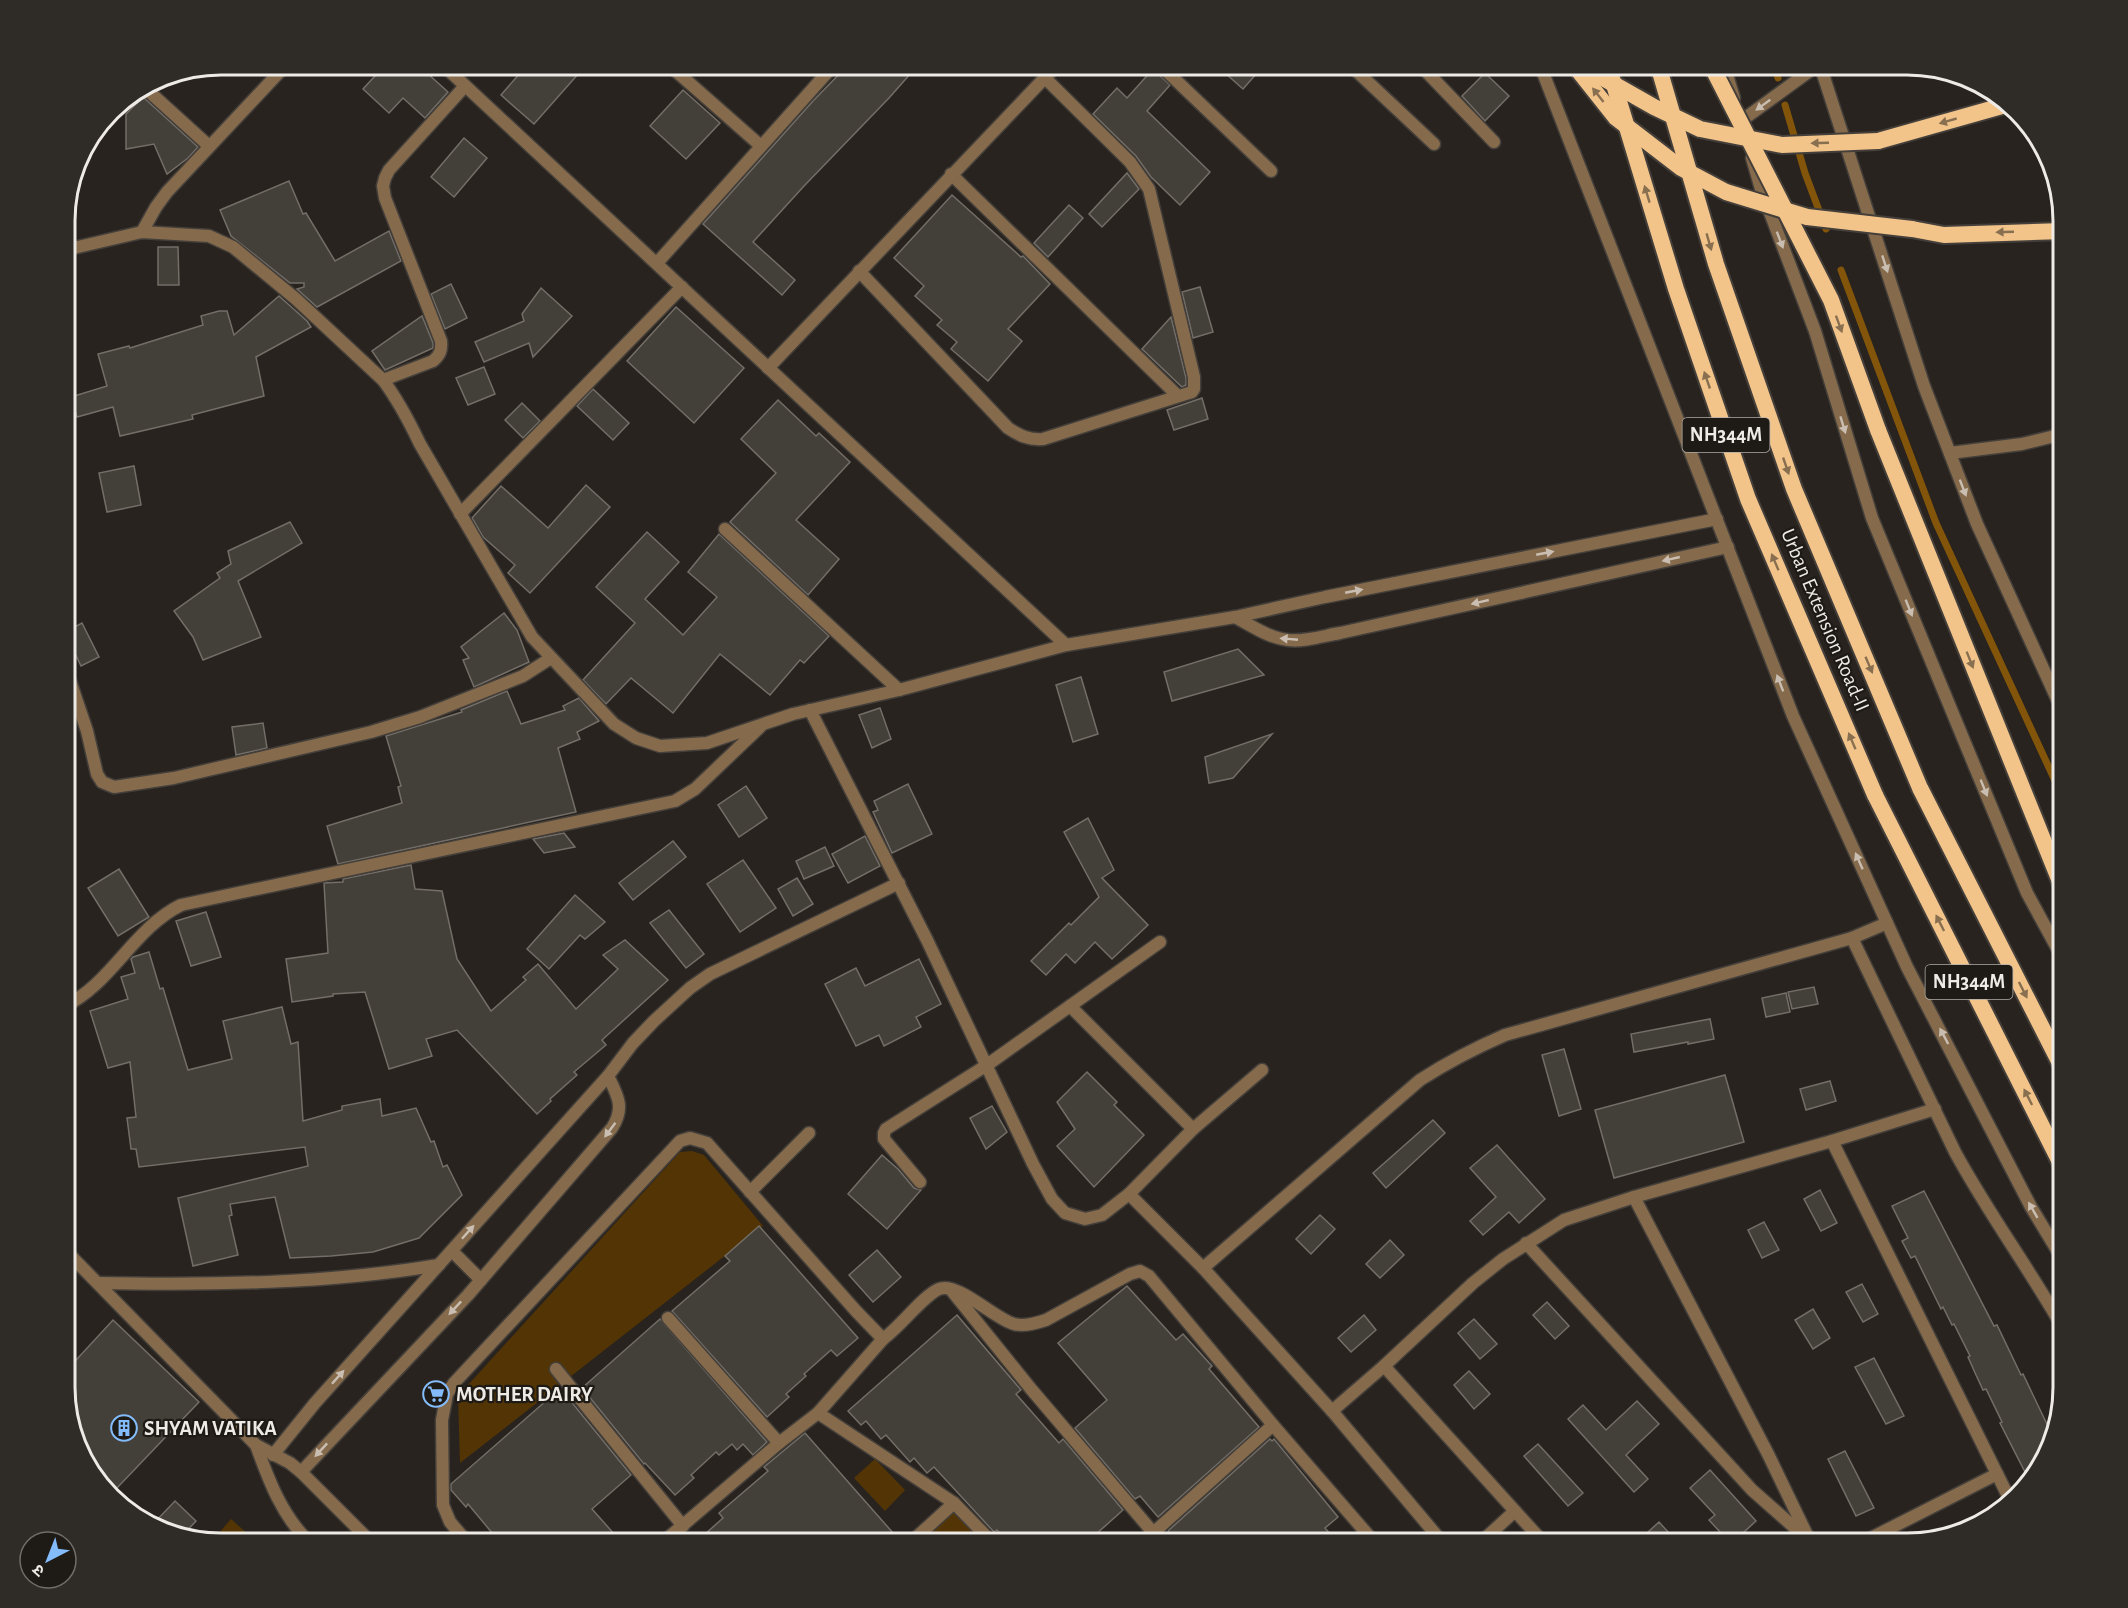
<svg xmlns="http://www.w3.org/2000/svg" width="2128" height="1608" font-family="'Alegreya Sans','Noto Sans Devanagari',sans-serif">
	<rect width="100%" height="100%" fill="#28231e"/>
	<g fill="#533505">
		<polygon points="692,1151 704,1155 763,1226 460,1463 458,1396 680,1152"/>
		<polygon points="875,1459 905,1490 885,1511 854,1478"/>
		<polygon points="954,1503 988,1543 913,1543"/>
		<polygon points="231,1519 258,1543 211,1542"/>
	</g>
	<g fill="none" stroke-linecap="round" stroke-linejoin="round">
		<g stroke="#82550a" stroke-width="7">
			<polyline points="1774,65 1778,78"/>
			<polyline points="1785,105 1805,173 1826,229"/>
			<polyline points="1841,270 1936,523 2063,798"/>
		</g>
	</g>
	<g fill="#433f39" stroke="#736e67" stroke-width="1.5">
		<polygon points="386,64 417,64 448,92 425,118 403,98 389,113 363,89"/>
		<polygon points="528,64 587,64 534,124 501,95"/>
		<polygon points="849,64 919,64 889,98 804,186 753,242 795,280 782,295 703,224 813,101"/>
		<polygon points="1215,64 1265,64 1243,89"/>
		<polygon points="1153,69 1170,85 1147,111 1210,172 1180,205 1151,177 1136,156 1093,114 1117,88 1127,98"/>
		<polygon points="1485,73 1509,96 1485,121 1462,96"/>
		<polygon points="683,90 720,123 686,159 650,126"/>
		<polygon points="143,97 198,147 188,158 167,174 154,144 126,149 126,114"/>
		<polygon points="464,138 487,158 454,197 431,177"/>
		<polygon points="1127,173 1139,189 1102,227 1089,214"/>
		<polygon points="289,181 303,214 306,213 335,261 389,231 401,261 317,307 297,289 304,287 304,283 290,283 231,236 220,210"/>
		<polygon points="952,195 1021,257 1023,256 1050,284 1008,329 1022,341 988,381 951,349 957,342 937,325 942,320 915,296 924,286 894,258"/>
		<polygon points="1069,205 1083,218 1048,257 1034,243"/>
		<polygon points="158,247 178,247 179,285 158,285"/>
		<polygon points="451,284 467,318 445,329 431,294"/>
		<polygon points="1200,287 1213,332 1193,338 1182,292"/>
		<polygon points="541,288 572,316 533,357 529,343 484,362 475,342 524,321 522,314"/>
		<polygon points="279,296 307,321 311,327 256,357 264,396 192,415 193,419 120,436 113,407 77,417 71,397 107,386 98,354 129,346 130,348 203,325 201,316 219,311 227,311 234,335"/>
		<polygon points="676,307 744,368 694,423 627,361"/>
		<polygon points="422,316 433,343 433,348 385,370 372,351"/>
		<polygon points="1171,317 1186,378 1186,385 1182,387 1142,349"/>
		<polygon points="484,367 495,394 468,405 456,378"/>
		<polygon points="593,389 629,423 613,440 577,406"/>
		<polygon points="1202,398 1208,419 1174,430 1167,410"/>
		<polygon points="778,400 816,436 819,433 850,462 796,520 839,559 808,595 730,522 776,473 741,439"/>
		<polygon points="522,403 540,421 523,438 505,420"/>
		<polygon points="134,466 141,505 107,512 99,473"/>
		<polygon points="586,485 610,507 530,593 508,573 515,565 483,537 472,518 501,486 548,528"/>
		<polygon points="290,522 302,543 238,581 261,637 203,660 193,637 174,611 220,578 217,573 231,564 228,551"/>
		<polygon points="647,532 679,562 645,599 683,635 717,597 688,572 719,534 829,636 804,663 800,660 770,695 720,654 673,713 631,678 606,704 583,680 635,623 596,587"/>
		<polygon points="504,613 517,630 529,662 474,687 463,660 469,658 461,647"/>
		<polygon points="82,623 99,657 81,666 65,632"/>
		<polygon points="1238,649 1264,675 1172,701 1164,672"/>
		<polygon points="1081,677 1098,734 1073,742 1056,685"/>
		<polygon points="507,691 521,724 565,710 563,706 579,698 599,721 577,732 580,739 558,748 576,812 338,864 327,826 402,803 398,787 401,786 386,736 462,712 461,710"/>
		<polygon points="880,708 891,739 872,748 859,715"/>
		<polygon points="263,723 267,748 236,755 232,727"/>
		<polygon points="1272,734 1233,778 1209,783 1205,757"/>
		<polygon points="908,784 932,834 892,853 873,812 878,810 874,801"/>
		<polygon points="746,786 767,818 739,837 718,805"/>
		<polygon points="1088,818 1114,870 1102,878 1148,925 1112,959 1095,942 1075,963 1066,954 1046,975 1031,961 1069,923 1071,925 1099,897 1064,832"/>
		<polygon points="564,833 575,847 544,853 533,839"/>
		<polygon points="865,836 880,866 848,883 832,854"/>
		<polygon points="673,841 686,857 633,900 619,883"/>
		<polygon points="825,847 834,866 804,879 796,861"/>
		<polygon points="743,860 776,908 740,932 707,884"/>
		<polygon points="411,865 415,889 442,891 457,959 491,1011 526,980 523,977 538,964 576,1009 618,969 603,955 625,940 668,980 602,1040 606,1045 574,1072 577,1075 550,1099 551,1101 537,1114 457,1030 426,1039 432,1056 389,1069 365,992 333,994 333,996 292,1002 286,959 328,953 324,883 343,882 343,879"/>
		<polygon points="119,869 149,917 118,936 88,888"/>
		<polygon points="797,878 813,904 793,916 778,889"/>
		<polygon points="575,895 605,922 585,939 580,935 549,969 527,949"/>
		<polygon points="669,910 704,954 686,968 650,923"/>
		<polygon points="206,912 221,957 191,966 176,921"/>
		<polygon points="149,952 160,989 163,988 188,1070 232,1059 223,1021 282,1007 291,1044 298,1042 303,1121 342,1110 342,1106 380,1099 382,1116 416,1108 431,1142 434,1141 443,1167 447,1165 462,1195 419,1238 373,1252 331,1256 290,1258 275,1197 230,1204 232,1215 229,1216 238,1255 193,1266 178,1198 308,1166 305,1147 139,1167 136,1149 131,1149 127,1118 136,1117 130,1062 108,1068 90,1011 128,999 121,977 135,973 131,959 133,957"/>
		<polygon points="919,959 941,1004 916,1017 921,1027 884,1046 879,1035 856,1046 825,984 856,968 865,986"/>
		<polygon points="1814,987 1818,1004 1792,1009 1788,992"/>
		<polygon points="1786,993 1790,1012 1766,1017 1762,998"/>
		<polygon points="1710,1019 1714,1039 1688,1044 1688,1042 1634,1052 1631,1034"/>
		<polygon points="1564,1049 1581,1109 1559,1116 1542,1055"/>
		<polygon points="1087,1072 1117,1102 1114,1105 1144,1135 1094,1187 1057,1146 1075,1129 1057,1102"/>
		<polygon points="1725,1075 1744,1142 1614,1178 1595,1110"/>
		<polygon points="1830,1081 1836,1101 1806,1110 1800,1089"/>
		<polygon points="992,1106 1007,1132 986,1149 970,1118"/>
		<polygon points="1433,1120 1445,1133 1386,1188 1373,1173"/>
		<polygon points="1497,1145 1545,1199 1519,1223 1509,1212 1483,1235 1470,1221 1496,1197 1470,1168"/>
		<polygon points="882,1155 898,1169 914,1188 921,1190 887,1229 848,1194"/>
		<polygon points="1820,1190 1837,1223 1821,1231 1804,1199"/>
		<polygon points="1924,1191 1994,1326 1997,1325 2021,1375 2023,1374 2054,1439 2039,1468 2026,1474 2000,1423 2002,1422 1986,1389 1983,1390 1976,1375 1968,1357 1970,1356 1954,1324 1952,1325 1943,1307 1941,1309 1915,1256 1911,1258 1902,1241 1908,1238 1892,1206"/>
		<polygon points="1320,1215 1335,1229 1311,1254 1296,1239"/>
		<polygon points="1764,1222 1779,1250 1762,1258 1748,1230"/>
		<polygon points="759,1226 858,1338 837,1356 831,1350 804,1374 806,1376 786,1394 789,1397 767,1417 672,1311 730,1261 725,1256"/>
		<polygon points="1390,1240 1404,1255 1380,1278 1366,1264"/>
		<polygon points="877,1250 901,1277 873,1302 849,1275"/>
		<polygon points="1862,1284 1878,1314 1863,1322 1846,1292"/>
		<polygon points="1127,1286 1176,1340 1183,1334 1212,1366 1209,1369 1259,1427 1158,1517 1140,1496 1135,1499 1075,1428 1107,1400 1058,1343"/>
		<polygon points="1547,1302 1569,1326 1555,1339 1533,1315"/>
		<polygon points="1813,1309 1830,1338 1813,1349 1795,1320"/>
		<polygon points="957,1315 1021,1390 1016,1394 1059,1443 1063,1439 1123,1510 1085,1544 1009,1544 997,1530 994,1532 934,1467 927,1473 914,1458 910,1462 886,1435 881,1439 866,1421 861,1425 848,1411"/>
		<polygon points="1364,1315 1376,1330 1351,1352 1338,1338"/>
		<polygon points="660,1319 767,1442 753,1455 743,1444 737,1450 732,1444 719,1455 716,1452 691,1475 694,1478 675,1495 645,1463 644,1464 582,1388"/>
		<polygon points="1474,1319 1497,1344 1480,1359 1458,1333"/>
		<polygon points="113,1320 199,1402 116,1489 80,1455 65,1397 65,1372"/>
		<polygon points="1874,1358 1904,1416 1886,1424 1855,1367"/>
		<polygon points="1469,1371 1490,1394 1474,1409 1454,1385"/>
		<polygon points="555,1393 564,1403 569,1399 631,1475 592,1509 623,1544 482,1544 493,1534 468,1504 466,1507 451,1490 451,1484"/>
		<polygon points="1637,1401 1659,1424 1626,1455 1648,1479 1634,1492 1568,1419 1583,1405 1606,1430"/>
		<polygon points="805,1433 894,1534 883,1544 694,1544 723,1518 719,1513 768,1471 764,1467"/>
		<polygon points="1270,1439 1272,1441 1274,1439 1338,1517 1325,1528 1339,1544 1243,1544 1233,1533 1221,1544 1170,1544 1166,1535 1169,1530"/>
		<polygon points="1538,1444 1583,1493 1568,1506 1524,1456"/>
		<polygon points="1845,1451 1874,1508 1856,1516 1828,1459"/>
		<polygon points="1710,1470 1756,1521 1731,1544 1709,1520 1715,1515 1690,1488"/>
		<polygon points="175,1501 196,1521 181,1537 170,1535 152,1525"/>
		<polygon points="1659,1522 1679,1544 1635,1544"/>
	</g>
	<g fill="none" stroke-linecap="round" stroke-linejoin="round">
		<g stroke="#443f3a" stroke-width="15">
			<g id="minor">
				<polyline points="443,65 1066,645"/>
				<polyline points="669,65 761,146"/>
				<polyline points="1160,65 1271,171"/>
				<polyline points="1350,65 1434,144"/>
				<polyline points="1420,65 1494,142"/>
				<polyline points="144,87 209,146"/>
				<polyline points="951,174 1178,396"/>
				<polyline points="142,232 156,207 167,192 286,65"/>
				<path d="M65,250L142,232L209,236L233,247L296,299L383,380C398,400 409,421 420,444L532,637L614,724L636,738L660,746L707,743L793,714L899,690L1066,645L1235,617L1325,597L1717,519"/>
				<polyline points="657,263 834,65"/>
				<path d="M859,271L1008,428C1020,436 1029,440 1043,439L1192,392L1194,389V377L1149,189L1130,162L1045,78"/>
				<polyline points="768,368 1057,65"/>
				<path d="M383,380L433,361C440,355 442,350 441,341L385,198L383,186L385,178L389,170L465,86"/>
				<polyline points="1950,453 2022,444 2063,434"/>
				<polyline points="460,514 682,287"/>
				<polyline points="725,529 899,690"/>
				<path d="M1235,617C1252,626 1269,638 1288,640C1304,642 1323,636 1340,633L1728,547"/>
				<polyline points="65,666 87,731 97,774 102,782 114,787 174,778 371,732 420,717 523,676 551,658"/>
				<polyline points="810,710 927,940 1033,1164 1052,1199 1065,1213 1085,1219 1102,1215 1129,1194 1193,1129 1070,1006"/>
				<path d="M1852,938L1955,1152C1988,1213 2029,1268 2063,1328"/>
				<path d="M65,1006C111,984 134,928 181,905L675,801L695,789L760,727"/>
				<polyline points="1193,1129 1262,1070"/>
				<polyline points="1832,1141 2010,1500"/>
				<polyline points="920,1182 884,1139 884,1133 886,1129 987,1065 1160,942"/>
				<polyline points="750,1192 809,1133"/>
				<polyline points="1129,1194 1203,1268"/>
				<polyline points="1634,1197 1768,1454 1808,1537"/>
				<polyline points="1526,1243 1752,1490 1812,1543"/>
				<polyline points="65,1250 256,1445 290,1463 301,1472 372,1543"/>
				<polyline points="452,1251 481,1280"/>
				<path d="M98,1283C212,1285 326,1284 439,1265"/>
				<polyline points="952,1291 1031,1389 1162,1543"/>
				<polyline points="668,1318 779,1443"/>
				<polyline points="1384,1366 1515,1511 1480,1543"/>
				<polyline points="556,1369 683,1526"/>
				<polyline points="1332,1411 1384,1366 1473,1283 1503,1259 1564,1220 1634,1197 1832,1141 1935,1109"/>
				<polyline points="818,1413 954,1503"/>
				<path d="M256,1445C269,1481 282,1516 310,1543"/>
				<polyline points="273,1455 315,1403 608,1076 633,1043 654,1021 690,988 710,974 899,883"/>
				<path d="M301,1472L468,1295L612,1128C625,1108 618,1096 608,1076"/>
				<polyline points="1515,1511 1544,1543"/>
				<path d="M468,1543L450,1522L443,1505L442,1420L447,1394L454,1383L680,1141L690,1138L707,1143L856,1311L883,1339C900,1327 924,1295 939,1289C957,1281 996,1320 1014,1324C1024,1327 1037,1323 1046,1320L1130,1274L1140,1271L1149,1276L1273,1425L1375,1543"/>
				<polyline points="662,1543 779,1443 818,1413 883,1339"/>
				<polyline points="910,1543 954,1503 993,1543"/>
				<polyline points="1142,1543 1273,1425"/>
				<path d="M1443,1543L1332,1411L1203,1268L1420,1080C1448,1062 1475,1048 1505,1035L1852,938L1887,923"/>
				<polyline points="1861,1543 1997,1474"/>
			</g>
		</g>
		<g stroke="#443f3a" stroke-width="15">
			<g id="tertiary">
				<polyline points="1540,65 1793,716 1907,967 2031,1207 2063,1260"/>
				<polyline points="1724,65 1734,98"/>
				<polyline points="1820,65 1924,386 1977,524 2063,712"/>
				<polyline points="1741,121 1818,65"/>
				<polyline points="1752,158 1761,189 1815,331 1872,518 2027,893 2063,959"/>
			</g>
		</g>
		<g stroke="#443f3a" stroke-width="20">
			<g id="trunk">
				<polyline points="1878,141 2009,104"/>
				<polyline points="1912,229 1944,235 2063,231"/>
				<polyline points="1878,430 2063,889"/>
				<polyline points="1920,788 2063,1069"/>
				<polyline points="1875,795 2063,1168"/>
			</g>
		</g>
		<use href="#minor" stroke="#856b4c" stroke-width="12"/>
		<use href="#tertiary" stroke="#856b4c" stroke-width="12"/>
		<use href="#trunk" stroke="#f2c48a" stroke-width="16"/>
		<g stroke="#443f3a" stroke-width="20" stroke-linecap="butt">
			<g id="trunk-bridge">
				<polyline points="1574,65 1616,118 1681,168 1726,192 1807,217 1912,229"/>
				<polyline points="1580,65 1654,107 1700,129 1782,145 1878,141"/>
				<polyline points="1608,65 1676,289 1748,499 1875,795"/>
				<polyline points="1658,65 1716,264 1794,489 1920,788"/>
				<polyline points="1711,65 1831,300 1878,430"/>
			</g>
		</g>
		<use href="#trunk-bridge" stroke="#f2c48a" stroke-width="16"/>
	</g>
	<defs><path id="oneway-solid" d="M-6-.8H1V-3.2L6.5 0L1 3.2V.8H-6Z" transform="scale(1.5)"/></defs>
	<g fill="#886f50">
		<use href="#oneway-solid" transform="translate(1598 95) rotate(-128)"/>
		<use href="#oneway-solid" transform="translate(1948 121) rotate(164)"/>
		<use href="#oneway-solid" transform="translate(1820 143) rotate(178)"/>
		<use href="#oneway-solid" transform="translate(1647 194) rotate(-107)"/>
		<use href="#oneway-solid" transform="translate(2005 232) rotate(178)"/>
		<use href="#oneway-solid" transform="translate(1709 242) rotate(74)"/>
		<use href="#oneway-solid" transform="translate(1839 324) rotate(70)"/>
		<use href="#oneway-solid" transform="translate(1707 380) rotate(-109)"/>
		<use href="#oneway-solid" transform="translate(1786 466) rotate(71)"/>
		<use href="#oneway-solid" transform="translate(1775 562) rotate(-113)"/>
		<use href="#oneway-solid" transform="translate(1970 660) rotate(68)"/>
		<use href="#oneway-solid" transform="translate(1869 665) rotate(67)"/>
		<use href="#oneway-solid" transform="translate(1852 741) rotate(-113)"/>
		<use href="#oneway-solid" transform="translate(1940 923) rotate(-117)"/>
		<use href="#oneway-solid" transform="translate(2023 990) rotate(63)"/>
		<use href="#oneway-solid" transform="translate(2028 1097) rotate(-117)"/>
	</g>
	<g fill="#c9beb1">
		<use href="#oneway-solid" transform="translate(1763 105) rotate(144)"/>
		<use href="#oneway-solid" transform="translate(1780 240) rotate(69)"/>
		<use href="#oneway-solid" transform="translate(1885 264) rotate(72)"/>
		<use href="#oneway-solid" transform="translate(1843 425) rotate(73)"/>
		<use href="#oneway-solid" transform="translate(1963 488) rotate(69)"/>
		<use href="#oneway-solid" transform="translate(1545 553) rotate(-11)"/>
		<use href="#oneway-solid" transform="translate(1671 559) rotate(167)"/>
		<use href="#oneway-solid" transform="translate(1354 591) rotate(-11)"/>
		<use href="#oneway-solid" transform="translate(1480 602) rotate(167)"/>
		<use href="#oneway-solid" transform="translate(1909 608) rotate(68)"/>
		<use href="#oneway-solid" transform="translate(1289 639) rotate(-175)"/>
		<use href="#oneway-solid" transform="translate(1780 683) rotate(-111)"/>
		<use href="#oneway-solid" transform="translate(1984 788) rotate(68)"/>
		<use href="#oneway-solid" transform="translate(1859 861) rotate(-114)"/>
		<use href="#oneway-solid" transform="translate(1944 1036) rotate(-118)"/>
		<use href="#oneway-solid" transform="translate(610 1130) rotate(127)"/>
		<use href="#oneway-solid" transform="translate(2033 1210) rotate(-120)"/>
		<use href="#oneway-solid" transform="translate(468 1232) rotate(-48)"/>
		<use href="#oneway-solid" transform="translate(455 1308) rotate(133)"/>
		<use href="#oneway-solid" transform="translate(338 1377) rotate(-48)"/>
		<use href="#oneway-solid" transform="translate(321 1450) rotate(133)"/>
	</g>
	<defs>
		<g id="supermarket-ring" transform="scale(1.35)"><circle r="9.5" fill="#1e1a15" stroke="#84bcfb" stroke-width="1.5"/><path d="M-6-5.5h2.5l.6 2H6L4.5 2H-2.5L-4.4-4H-6ZM-1.5 3.2a1.3 1.3 0 1 0 .1 0ZM3 3.2a1.3 1.3 0 1 0 .1 0Z" fill="#84bcfb"/></g>
		<g id="building-ring" transform="scale(1.35)"><circle r="9.5" fill="#1e1a15" stroke="#84bcfb" stroke-width="1.5"/><path d="M-4-6H4V6H1V3H-1V6H-4ZM-2.5-4.3h1.7v1.8h-1.7ZM.8-4.3h1.7v1.8H.8ZM-2.5-1h1.7V.8h-1.7ZM.8-1h1.7V.8H.8Z" fill="#84bcfb"/></g>
	</defs>
	<g fill-rule="evenodd">
		<use href="#supermarket-ring" x="436" y="1394"/>
		<use href="#building-ring" x="124" y="1428"/>
	</g>
	<g text-anchor="middle" dominant-baseline="central" stroke-width="4.5" stroke-linejoin="round" paint-order="stroke">
		<g fill="#1e1a15" stroke="#b0aca8" stroke-width="1.5">
			<rect x="1682.5" y="418" width="87" height="34" rx="4.5"/>
			<rect x="1925.5" y="965" width="87" height="34" rx="4.5"/>
		</g>
		<g font-size="20" font-weight="bold" fill="#eeebe7">
			<text x="1726" y="435">NH344M</text>
			<text x="1969" y="982">NH344M</text>
		</g>
		<g font-size="21" fill="#eeebe7" stroke="#1e1a15">
			<text transform="translate(1825 620) rotate(67)">Urban Extension Road-II</text>
		</g>
		<g font-size="21" font-weight="bold" fill="#eeebe7" stroke="#1e1a15" text-anchor="start">
			<text x="456" y="1394">MOTHER DAIRY</text>
			<text x="144" y="1428">SHYAM VATIKA</text>
		</g>
	</g>
	<path d="M0 0H2128V1608H0ZM221 75H1907A146 146 0 0 1 2053 221V1387A146 146 0 0 1 1907 1533H221A146 146 0 0 1 75 1387V221A146 146 0 0 1 221 75Z" fill="#2f2b26" fill-rule="evenodd"/>
	<path fill="none" stroke="#eeebe7" stroke-width="3" d="M221 75H1907A146 146 0 0 1 2053 221V1387A146 146 0 0 1 1907 1533H221A146 146 0 0 1 75 1387V221A146 146 0 0 1 221 75Z"/>
	<g transform="translate(48 1560) rotate(222)"><circle r="28" fill="#1e1a15" stroke="#716e69" stroke-width="1.5"/>
	<path d="M0-4.5L10 22L0 15L-10 22Z" fill="#84bcfb"/>
	<text y="-9" font-size="16" font-weight="bold" text-anchor="middle" fill="#eeebe7">उ</text>
	</g>
</svg>
